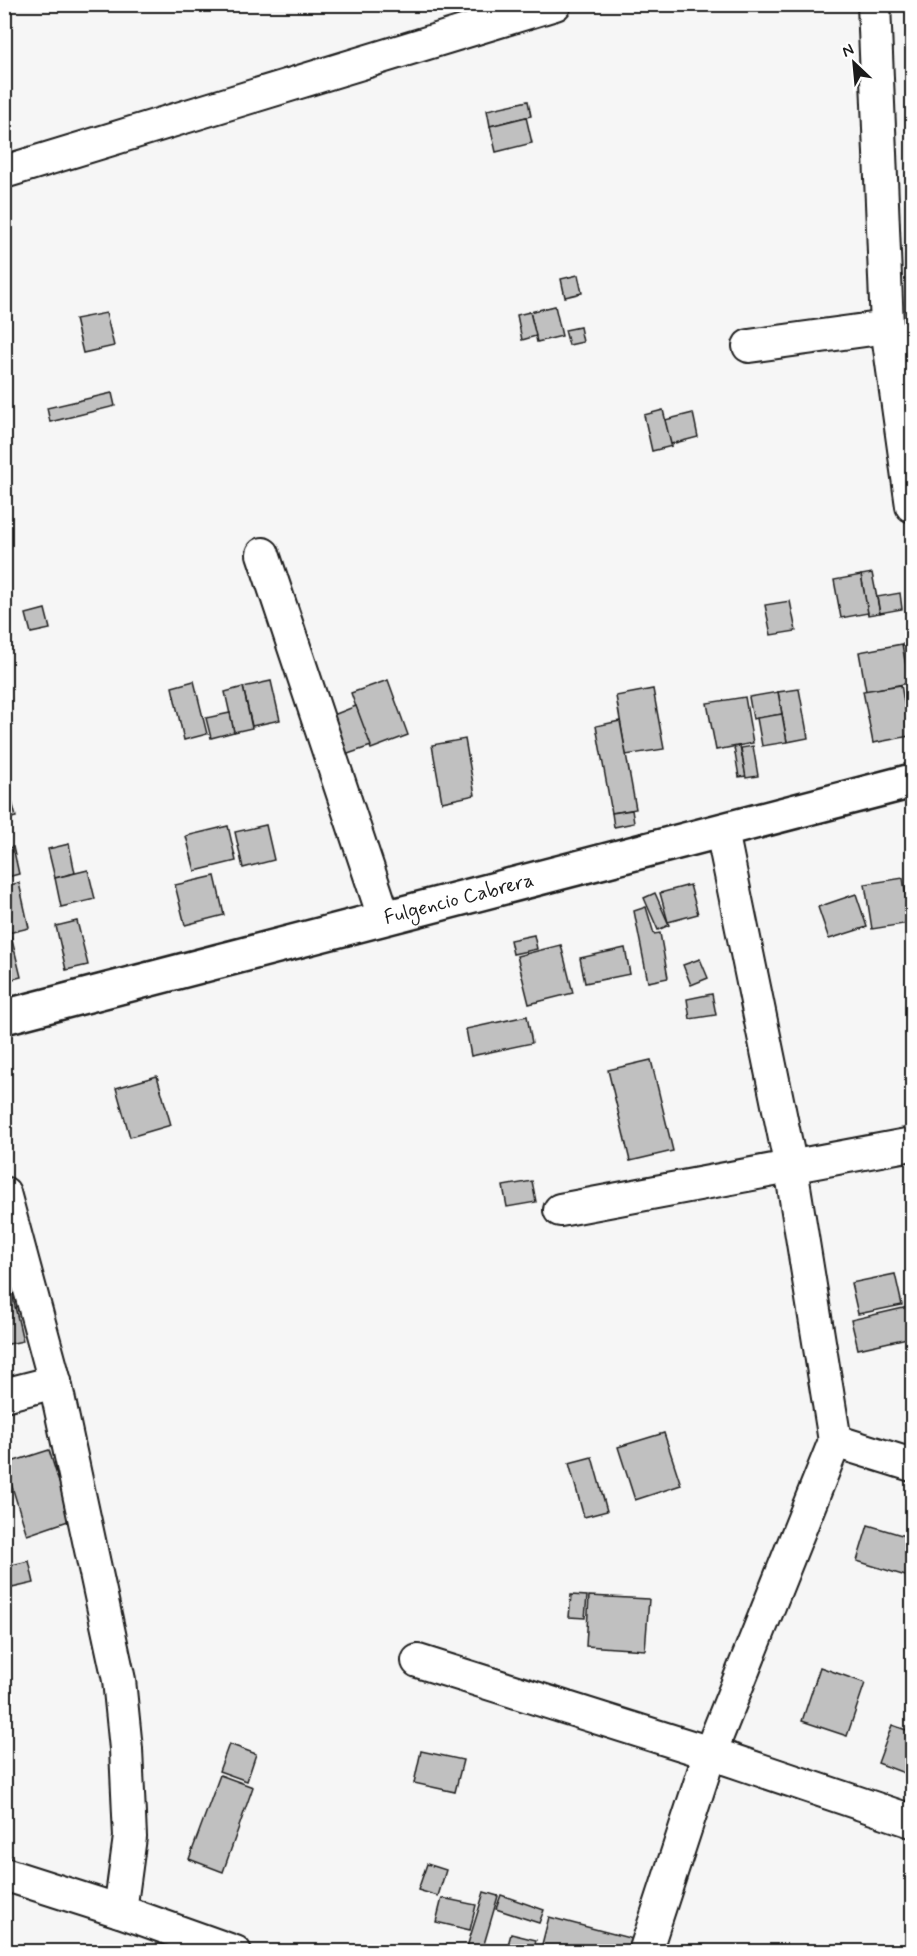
<svg xmlns="http://www.w3.org/2000/svg" width="917" height="1956" font-family="Mynerve,sans-serif">
	<rect width="100%" height="100%" fill="#f6f6f6"/>
	<filter id="ink" filterUnits="userSpaceOnUse"><feTurbulence type="fractalNoise" baseFrequency=".0167" numOctaves="2"/><feDisplacementMap in="SourceGraphic" scale="12" xChannelSelector="R" yChannelSelector="G"/><feConvolveMatrix kernelMatrix="1 2 1 2 8 2 1 2 1" color-interpolation-filters="sRGB"/></filter>
	<g filter="url(#ink)">
		<g fill="#c0c0c0" stroke="#1c1c1c" stroke-width="1.5">
			<polygon points="528,101 531,116 490,126 487,110"/>
			<polygon points="526,117 532,143 496,152 490,126"/>
			<polygon points="578,275 582,293 565,297 561,279"/>
			<polygon points="555,306 562,336 537,342 530,312"/>
			<polygon points="530,312 536,336 522,340 517,315"/>
			<polygon points="106,313 114,346 83,353 75,319"/>
			<polygon points="580,327 583,342 569,345 565,330"/>
			<polygon points="112,393 115,406 50,422 47,408"/>
			<polygon points="663,410 672,446 652,451 644,415"/>
			<polygon points="693,413 698,437 671,444 665,420"/>
			<polygon points="872,573 880,613 868,615 861,575"/>
			<polygon points="861,575 868,613 841,618 834,580"/>
			<polygon points="900,593 902,609 880,613 877,597"/>
			<polygon points="790,601 796,631 771,635 765,605"/>
			<polygon points="45,609 50,629 31,633 26,614"/>
			<polygon points="902,644 909,683 866,691 859,652"/>
			<polygon points="388,680 408,735 371,749 351,693"/>
			<polygon points="194,681 207,734 184,740 172,687"/>
			<polygon points="271,681 280,720 252,726 243,687"/>
			<polygon points="901,685 910,736 873,743 863,691"/>
			<polygon points="243,687 252,728 234,732 225,692"/>
			<polygon points="653,689 664,749 626,755 616,696"/>
			<polygon points="799,689 808,738 787,742 778,692"/>
			<polygon points="778,692 782,714 753,719 749,697"/>
			<polygon points="745,697 753,743 716,750 707,703"/>
			<polygon points="356,706 371,746 345,755 331,716"/>
			<polygon points="230,713 234,732 211,738 206,718"/>
			<polygon points="782,714 787,742 762,746 757,718"/>
			<polygon points="620,721 636,809 612,813 596,726"/>
			<polygon points="465,739 475,795 442,802 432,745"/>
			<polygon points="740,746 746,776 739,777 734,747"/>
			<polygon points="753,746 758,776 746,778 741,748"/>
			<polygon points="4,770 16,817 4,820"/>
			<polygon points="632,810 634,823 614,827 612,813"/>
			<polygon points="266,825 274,860 243,868 235,832"/>
			<polygon points="228,826 236,861 195,871 186,836"/>
			<polygon points="69,844 75,873 55,878 48,849"/>
			<polygon points="13,847 19,874 4,878 4,849"/>
			<polygon points="88,870 95,899 61,907 55,878"/>
			<polygon points="215,876 224,915 185,925 175,885"/>
			<polygon points="903,878 910,923 872,929 865,884"/>
			<polygon points="19,883 29,928 4,934 4,886"/>
			<polygon points="690,885 698,914 668,922 660,893"/>
			<polygon points="655,893 669,925 658,930 644,898"/>
			<polygon points="856,894 867,927 829,939 818,907"/>
			<polygon points="646,907 654,934 660,933 668,978 648,982 634,911"/>
			<polygon points="77,921 88,965 66,970 56,926"/>
			<polygon points="10,932 21,977 5,981 4,934"/>
			<polygon points="534,935 537,949 513,954 510,940"/>
			<polygon points="561,945 573,993 529,1004 517,956"/>
			<polygon points="625,948 630,974 585,983 580,958"/>
			<polygon points="700,959 708,978 691,985 683,965"/>
			<polygon points="712,994 716,1015 690,1019 687,999"/>
			<polygon points="527,1016 532,1043 471,1056 466,1029"/>
			<polygon points="651,1060 673,1151 630,1161 608,1070"/>
			<polygon points="157,1076 171,1125 130,1137 116,1088"/>
			<polygon points="532,1181 536,1202 507,1207 503,1186"/>
			<polygon points="895,1274 902,1305 858,1314 851,1283"/>
			<polygon points="10,1285 23,1341 4,1345 4,1287"/>
			<polygon points="908,1307 912,1337 858,1349 851,1320"/>
			<polygon points="664,1433 681,1485 635,1500 618,1447"/>
			<polygon points="49,1450 71,1520 27,1535 5,1464"/>
			<polygon points="592,1457 607,1511 584,1517 569,1463"/>
			<polygon points="868,1525 912,1538 912,1578 857,1561"/>
			<polygon points="29,1561 34,1583 12,1588 7,1566"/>
			<polygon points="571,1595 587,1596 585,1618 569,1617"/>
			<polygon points="589,1596 649,1599 645,1650 586,1646"/>
			<polygon points="820,1667 865,1683 847,1736 802,1721"/>
			<polygon points="892,1725 912,1732 912,1776 878,1763"/>
			<polygon points="229,1744 256,1754 247,1781 219,1771"/>
			<polygon points="421,1751 463,1760 455,1792 414,1783"/>
			<polygon points="220,1775 253,1787 223,1872 189,1859"/>
			<polygon points="427,1864 446,1870 438,1896 418,1890"/>
			<polygon points="484,1892 498,1896 482,1951 467,1947"/>
			<polygon points="501,1895 544,1910 539,1923 496,1909"/>
			<polygon points="442,1898 476,1905 470,1930 436,1922"/>
			<polygon points="549,1917 633,1939 629,1952 540,1952"/>
			<polygon points="912,1925 912,1952 911,1952 904,1949"/>
			<polygon points="511,1934 536,1940 533,1952 506,1952"/>
		</g>
		<g fill="none" stroke-linecap="round" stroke-linejoin="round">
			<g stroke="#1c1c1c" stroke-width="36">
				<g id="street">
					<polyline points="874,4 887,327 912,506"/>
					<polyline points="4,172 555,4"/>
					<polyline points="749,346 887,327"/>
					<polyline points="263,554 384,917"/>
					<polyline points="722,831 791,1168 835,1441"/>
					<polyline points="4,1193 55,1382 119,1680 126,1749 130,1837 120,1911"/>
					<polyline points="560,1210 912,1144"/>
					<polyline points="4,1395 55,1382"/>
					<polyline points="418,1661 710,1753 912,1821"/>
					<polyline points="4,1874 120,1911 235,1952"/>
					<polyline points="645,1952 710,1753 835,1441 912,1465"/>
				</g>
			</g>
			<g stroke="#1c1c1c" stroke-width="38">
				<g id="secondary">
					<path id="s1" d="M4,1017L912,781"/>
				</g>
			</g>
			<use href="#street" stroke="#fff" stroke-width="32"/>
			<use href="#secondary" stroke="#fff" stroke-width="33"/>
		</g>
	</g>
	<g text-anchor="middle" dominant-baseline="central" stroke-width="4.5" stroke-linejoin="round" paint-order="stroke">
		<g font-size="20" fill="#1c1c1c" stroke="#fff">
			<text stroke="none"><textPath href="#s1" startOffset="470">Fulgencio Cabrera</textPath></text>
		</g>
	</g>
	<rect width="917" height="1956" fill="none" stroke="#fff" stroke-width="24"/>
	<rect x="12" y="12" width="893" height="1932" fill="none" stroke="#1c1c1c" stroke-width="2" filter="url(#ink)"/>
	<g transform="translate(854 63) rotate(334)" stroke="#ffffff" stroke-width="4.5" paint-order="stroke">
	<path d="M0-4.5L10 22L0 15L-10 22Z" fill="#1c1c1c"/>
	<text y="-9" font-size="16" font-weight="bold" text-anchor="middle" fill="#1c1c1c">N</text>
	</g>
</svg>
